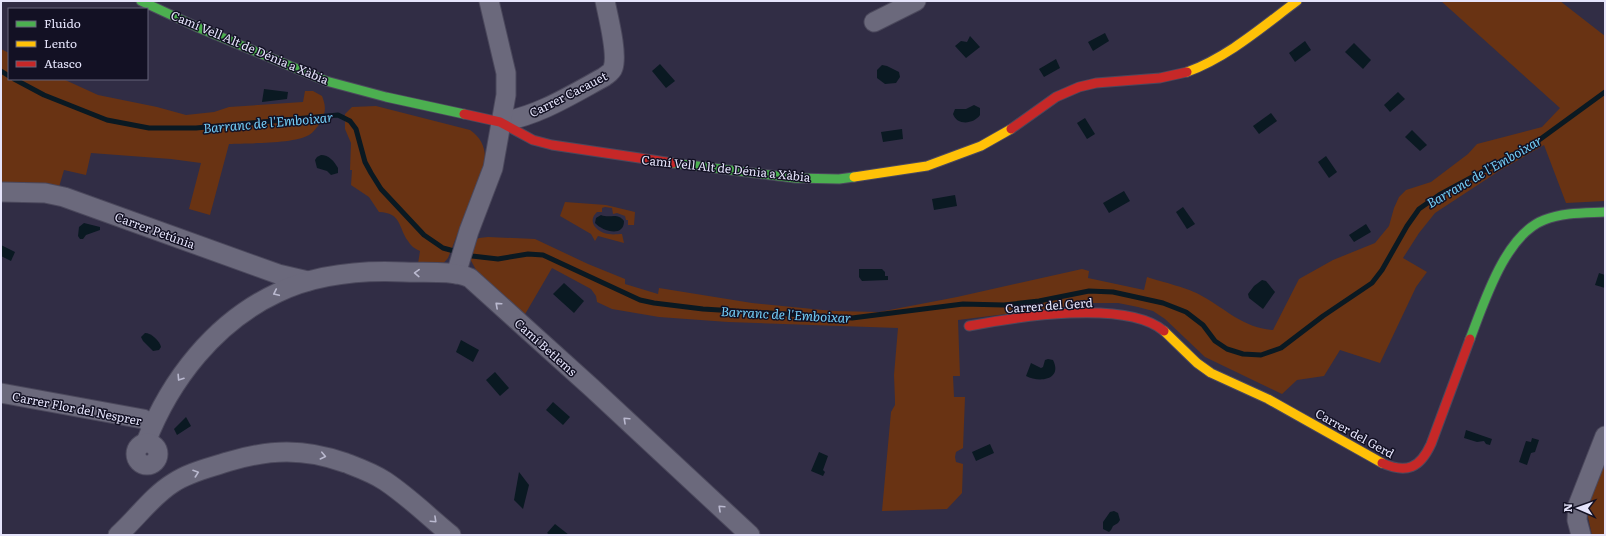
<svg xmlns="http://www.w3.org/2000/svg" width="1606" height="536" font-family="Literata,serif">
	<rect width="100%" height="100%" fill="#312d45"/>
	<g fill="#693313">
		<path d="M1441,1H1560L1605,36V201L1566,203L1544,145L1499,171L1435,213L1419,233L1403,258L1427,272L1416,287L1380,363L1340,350L1324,376L1297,380L1282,394L1205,357L1165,319L1153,311L1138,307L1118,303H1094L958,320L960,376H953L954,397H965L963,448L956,452L955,457L956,462L963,464L962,493L947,509L882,511L891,412L895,405V400L894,375L898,328L728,322L659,317L612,309L597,302L596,296L591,289L552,268L524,316L481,279L469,257L472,242L479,238L488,237L535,239L588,264L625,279V284L658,294L659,288L752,303L833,311L879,312L957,297L1082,269L1089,271L1088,278L1144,290L1147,277C1162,282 1189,288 1202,296C1226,309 1243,328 1273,330L1299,279L1333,260L1375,243L1389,226L1394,208L1399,197L1406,190L1431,182L1468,154L1477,144L1542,127L1560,108Z"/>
		<path d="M1,49L9,53V79H63L98,95L157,107L186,115L214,112L229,107L303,102L305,91H313L322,96C326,106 326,112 321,122C318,126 313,133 309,135C294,144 248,143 229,144L210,215L189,209L201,163L171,159L91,153L86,175L64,170L59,187L1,186Z"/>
		<path d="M376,106L470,130C483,139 487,151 484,167L448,258L440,267L418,264L420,251C415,249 411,246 408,241C398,227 402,213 379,212L369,197L351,185L352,170H350L351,143L345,129V114L352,107Z"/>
		<path d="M565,202L606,205L635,212L634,225H628V220H626L625,216L617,213L613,214L612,208L605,207L602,208V212H597C586,222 598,233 609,234C613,235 618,234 622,234L624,243L598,236L595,241L591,234L560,216Z"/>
		<polygon points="1605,458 1605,535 1592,535 1588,517 1589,501"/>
	</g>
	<g fill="#0a1922">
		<polygon points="1105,33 1109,41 1093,51 1088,42"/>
		<polygon points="970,36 980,47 966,58 955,46 961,41 967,42"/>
		<polygon points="1305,41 1311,50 1295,62 1289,53"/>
		<polygon points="1354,43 1371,60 1363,69 1345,52"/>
		<polygon points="1056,59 1060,68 1044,77 1039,69"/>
		<polygon points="660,64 675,81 666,88 652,71"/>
		<polygon points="882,65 887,66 899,72 900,77 896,83 885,84 877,78 877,70"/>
		<polygon points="264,89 288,92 287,99 262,102"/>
		<polygon points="1398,92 1405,99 1390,112 1384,105"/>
		<path d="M974,105L980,108V115C974,124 957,126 953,114L955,109H966Z"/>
		<polygon points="1271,113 1277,121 1259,134 1253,126"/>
		<polygon points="1085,118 1095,134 1087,139 1077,123"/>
		<polygon points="902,129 903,139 883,142 881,132"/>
		<polygon points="1412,130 1427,145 1420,151 1405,137"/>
		<path d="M321,155C329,155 334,161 338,168V173L331,175L327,171L317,168L315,160L317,157Z"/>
		<polygon points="1326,156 1337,172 1329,178 1318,162"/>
		<polygon points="1124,191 1130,201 1109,213 1103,203"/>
		<polygon points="955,195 957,206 934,210 932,199"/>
		<polygon points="1183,207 1195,224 1187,229 1176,212"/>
		<path d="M601,215C610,219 617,212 624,221C624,238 602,231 595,223L596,218Z"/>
		<polygon points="84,223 100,227 100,230 86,235 83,239 80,239 78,236 79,227"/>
		<polygon points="1366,224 1371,232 1354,242 1349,235"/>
		<polygon points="1,245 15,252 11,261 1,256"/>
		<polygon points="859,269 882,269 885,272 885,276 888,276 888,280 862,281 859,277"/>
		<polygon points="1599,273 1605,275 1605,288 1595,285"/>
		<polygon points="1262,280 1266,281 1275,292 1263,309 1249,298 1248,294 1254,286"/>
		<polygon points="564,283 584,301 574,313 553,294"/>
		<path d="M145,333C151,333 160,341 161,347L159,350L153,351L143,341L141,337Z"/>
		<polygon points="461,340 479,350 473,362 456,352"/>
		<path d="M1048,359L1053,360C1063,380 1039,383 1026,376L1031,363L1041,368L1043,367L1045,360Z"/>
		<polygon points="495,372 509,388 500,396 486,380"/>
		<polygon points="553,402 570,417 563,425 546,410"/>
		<polygon points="186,417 191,426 177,435 174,429"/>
		<polygon points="1466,430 1492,439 1490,445 1486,444 1484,441 1477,442 1464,438"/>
		<polygon points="1532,438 1539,440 1535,452 1531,453 1527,465 1519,462 1526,441 1531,442"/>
		<polygon points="990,444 994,453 976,461 972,452"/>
		<polygon points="819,452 828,456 823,470 825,472 823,476 811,471"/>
		<polygon points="519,472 529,485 523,509 514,500"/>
		<polygon points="1114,511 1118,513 1120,520 1118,523 1113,526 1111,530 1109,532 1103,529 1103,522 1110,512"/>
		<polygon points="555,524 569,535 550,535 547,533"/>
	</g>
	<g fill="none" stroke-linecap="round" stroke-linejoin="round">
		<g stroke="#0a1922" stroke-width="5">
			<polyline points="1,71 9,76"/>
			<polyline points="14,79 44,95 107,120 149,128 196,128 338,115 350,121 356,129 365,162 371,173 381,189 424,235 443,248 472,256 498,259 528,254 543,255 640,300 654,303 703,309 852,318 963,304 1004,305 1039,301 1089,291 1113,292 1163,303 1186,312 1203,325 1215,341 1227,349 1243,354 1261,355 1281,348 1323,316 1372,283 1382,270 1407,226 1419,209 1439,195 1535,143 1605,92"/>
		</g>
		<g stroke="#4b485c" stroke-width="21">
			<g id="street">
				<polyline points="874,22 916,1"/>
				<path d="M500,122C538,116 571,95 604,77C608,74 612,72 613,68C618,54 608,16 605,1"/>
				<polyline points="1,192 45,193 64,197 278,274 308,281"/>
				<polyline points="456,274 469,231 493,168 506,95 506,73 489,1"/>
				<polyline points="1,393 143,419 153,424"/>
				<path d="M146,442C170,380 215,322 277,293C316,274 361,270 404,272C423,273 453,270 470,278L592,388L750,535"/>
				<circle cx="147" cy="454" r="11"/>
				<path d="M118,535C137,518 152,496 173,483C189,472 209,468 227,462C270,449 304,448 346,463C359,468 373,473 385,481C409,497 429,517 451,535"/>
				<polyline points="1581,535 1577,520 1578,505 1605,436"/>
			</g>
		</g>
		<g stroke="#4b485c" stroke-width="11">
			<g id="fast">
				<polyline points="141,1 197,27 326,81 386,97 464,114"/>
				<polyline points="673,163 795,178 839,179 854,177"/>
				<path d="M1470,339C1484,303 1505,235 1544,220C1564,212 1585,213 1605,212"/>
			</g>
		</g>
		<g stroke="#4b485c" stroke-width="11">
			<g id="slow">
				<path d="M1187,72C1228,57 1262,27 1297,1"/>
				<polyline points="854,177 927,166 981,146 1011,129"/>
				<polyline points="1164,331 1197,363 1211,373 1268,399 1382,463"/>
			</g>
		</g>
		<g stroke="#4b485c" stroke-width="11">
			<g id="jam">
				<polyline points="464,114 500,122 533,140 552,145 673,163"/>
				<polyline points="1011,129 1056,97 1079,87 1096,83 1160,78 1187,72"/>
				<path d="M969,326C1016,317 1126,299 1164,331"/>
				<path d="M1382,463C1407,474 1420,468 1431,444L1470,339"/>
			</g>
		</g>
		<use href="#street" stroke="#6b697c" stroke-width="19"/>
		<use href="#fast" stroke="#4caf50" stroke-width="9"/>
		<use href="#slow" stroke="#ffc107" stroke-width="9"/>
		<use href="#jam" stroke="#c62828" stroke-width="9"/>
	</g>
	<defs><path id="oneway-chevron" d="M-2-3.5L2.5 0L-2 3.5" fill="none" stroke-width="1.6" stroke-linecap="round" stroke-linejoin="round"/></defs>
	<g stroke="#bab9cf">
		<use href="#oneway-chevron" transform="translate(417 273) rotate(-178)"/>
		<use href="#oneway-chevron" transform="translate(276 293) rotate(155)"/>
		<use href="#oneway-chevron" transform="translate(498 305) rotate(-138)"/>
		<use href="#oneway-chevron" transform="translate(180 378) rotate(123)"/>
		<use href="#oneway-chevron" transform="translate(626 420) rotate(-137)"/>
		<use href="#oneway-chevron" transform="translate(323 456) rotate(13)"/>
		<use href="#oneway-chevron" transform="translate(196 473) rotate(-19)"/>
		<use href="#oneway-chevron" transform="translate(721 508) rotate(-137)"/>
		<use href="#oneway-chevron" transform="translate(434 520) rotate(43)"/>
	</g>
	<g text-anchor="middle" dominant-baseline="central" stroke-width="3" stroke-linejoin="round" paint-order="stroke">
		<g font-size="12" fill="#e5e4fb" stroke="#131124">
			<text transform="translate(250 47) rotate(23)">Camí Vell Alt de Dénia a Xàbia</text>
			<text transform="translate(568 94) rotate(-27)">Carrer Cacauet</text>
			<text transform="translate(726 168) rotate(6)">Camí Vell Alt de Dénia a Xàbia</text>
			<text transform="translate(155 230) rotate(20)">Carrer Petúnia</text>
			<text transform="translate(1049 305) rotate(-4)">Carrer del Gerd</text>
			<text transform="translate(546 347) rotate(42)">Camí Betlems</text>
			<text transform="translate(77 408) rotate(11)">Carrer Flor del Nesprer</text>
			<text transform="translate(1355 433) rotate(29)">Carrer del Gerd</text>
		</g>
		<g font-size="13" font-style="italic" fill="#73cdf5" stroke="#131124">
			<text transform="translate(268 122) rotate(-5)">Barranc de l'Emboixar</text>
			<text transform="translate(1484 171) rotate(-30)">Barranc de l'Emboixar</text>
			<text transform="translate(786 314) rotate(3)">Barranc de l'Emboixar</text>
		</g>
	</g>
	<rect width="1606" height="536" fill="none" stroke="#e5e4fb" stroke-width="4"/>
	<rect x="8" y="8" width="140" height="72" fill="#131124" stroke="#67657a"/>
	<rect x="16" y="21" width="20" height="6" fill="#4caf50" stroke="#67657a"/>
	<text x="44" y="28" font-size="12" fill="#e5e4fb">Fluido</text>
	<rect x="16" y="41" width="20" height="6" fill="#ffc107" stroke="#67657a"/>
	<text x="44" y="48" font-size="12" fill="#e5e4fb">Lento</text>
	<rect x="16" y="61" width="20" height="6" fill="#c62828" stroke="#67657a"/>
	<text x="44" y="68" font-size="12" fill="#e5e4fb">Atasco</text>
	<g transform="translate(1578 508) rotate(272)" stroke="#131124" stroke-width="3" paint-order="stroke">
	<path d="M0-3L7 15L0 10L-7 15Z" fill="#e5e4fb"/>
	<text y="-6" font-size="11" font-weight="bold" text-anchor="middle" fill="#e5e4fb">N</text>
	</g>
</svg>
